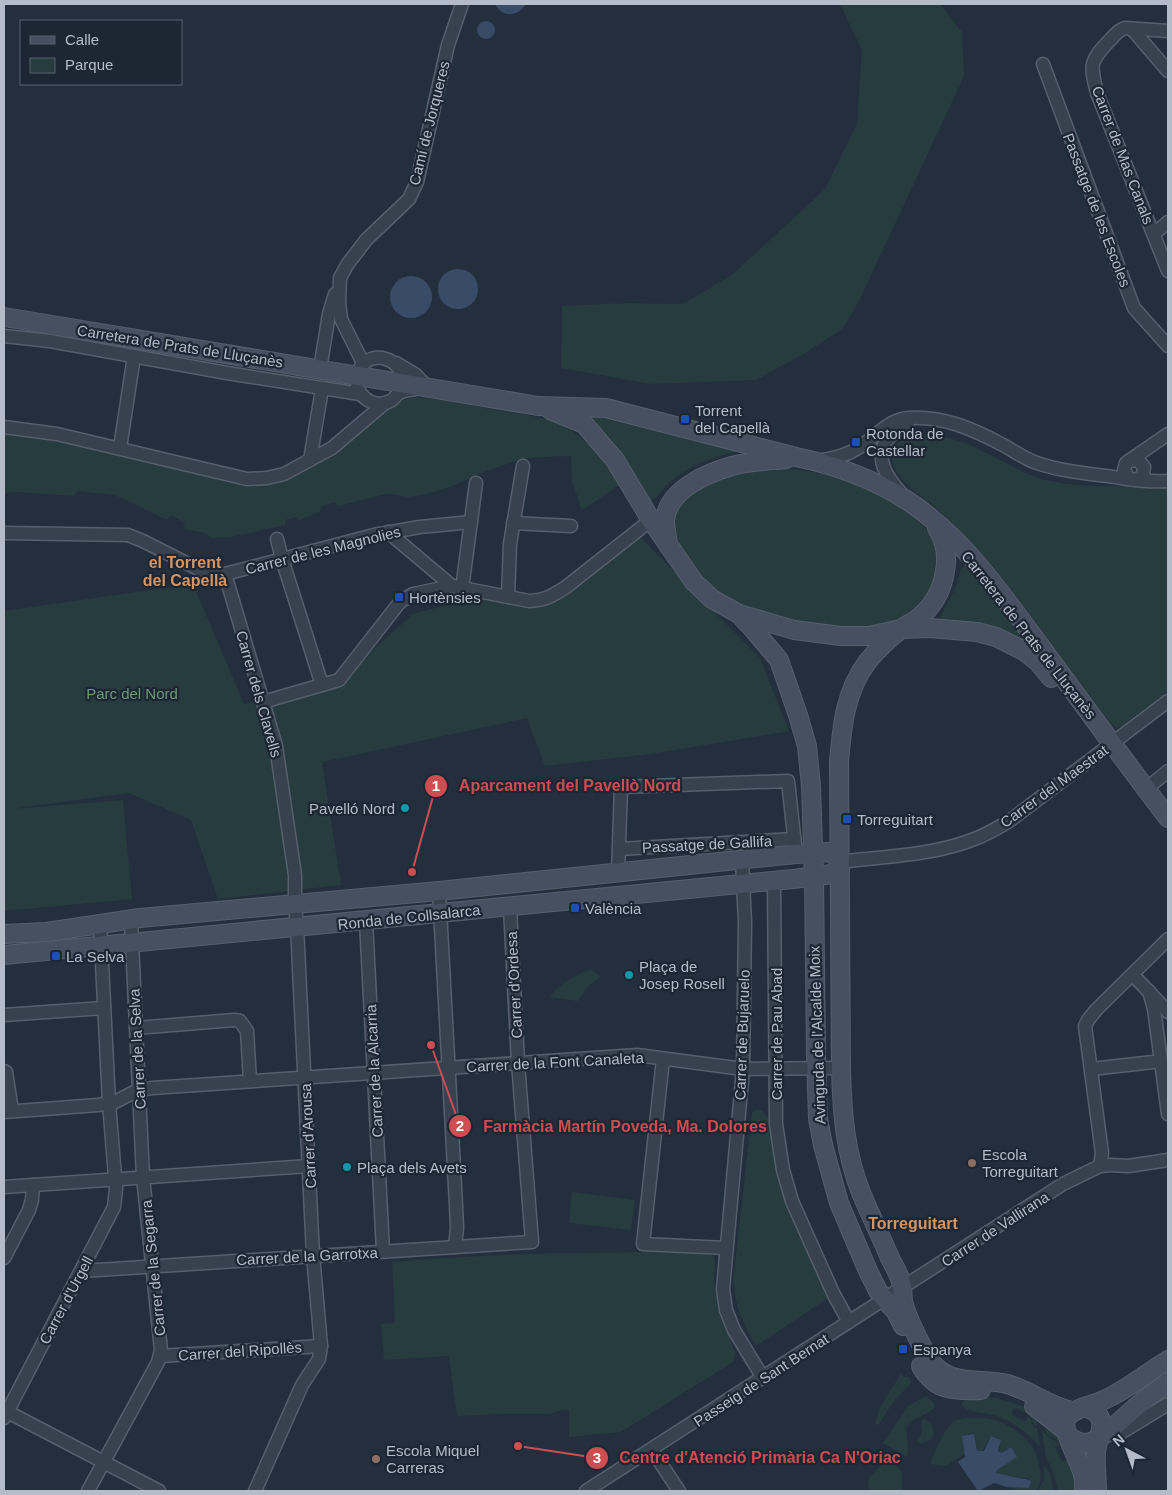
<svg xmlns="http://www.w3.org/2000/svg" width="1172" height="1495" font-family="Arial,sans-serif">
	<rect width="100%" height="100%" fill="#242f3e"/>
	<g fill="#263c3f">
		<polygon points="840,4 940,4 962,32 964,76 858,303 842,329 802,355 756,380 651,384 561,368 562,306 627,303 683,304 733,274 825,189 857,124 862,50"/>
		<path d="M414,397C440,399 465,404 490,409C513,413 539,415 561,425C587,437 605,461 620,485L582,510L572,481L571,456L525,458L489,470L450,487L427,494L408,497L392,494H386L338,506L334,502L321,507L320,511L298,521L297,517L285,520V525L231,537L211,538L205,533L183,529L185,523L171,515L167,520L115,495L77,491L74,496L17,492L4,493V427L267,478L371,422L402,401Z"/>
		<path d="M585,412L651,426L741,451C715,456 693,464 672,480C664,487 659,496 650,502C641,486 632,468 621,454C610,439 593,429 585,412Z"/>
		<path d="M933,435C949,437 965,442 980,450C1003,460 1025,476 1050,481C1088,489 1130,485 1168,485V692L1120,727L1116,728L1113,726C1060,660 1016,585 955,526C950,521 944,515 939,510C922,495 887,478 893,450C896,435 921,436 933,435Z"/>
		<path d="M788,469C833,472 874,487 910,515C920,523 933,532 936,546C939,555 937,566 935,576C931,594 918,611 902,620C897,623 889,623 884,625C836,636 748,620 711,587C702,580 681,557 677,547C674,537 674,526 672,517L686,496L701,486L729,474Z"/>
		<polygon points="635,532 760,658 789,731 650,754 545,766 527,718 322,762 341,885 218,899 191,820 129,793 10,809 123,800 132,899 4,911 4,611 193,584 244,704 339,680 413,614 489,594 546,599"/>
		<polygon points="968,564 1027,642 1027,643 941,622 941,615 949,601 956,586 961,569"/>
		<path d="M591,969L601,977L588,986L578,1001L550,997C561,982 574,976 591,969Z"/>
		<path d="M756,1110L762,1111L770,1120L831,1296L756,1346C742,1322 736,1309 733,1281L752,1113Z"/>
		<polygon points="572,1192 635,1200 631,1230 569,1223"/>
		<path d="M696,1252L708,1254L713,1256L715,1262L714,1286L732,1346L736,1353L733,1362L621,1432L569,1437V1410L558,1411L549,1414H501L457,1416L449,1356L384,1360L381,1324L395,1323L392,1262C493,1253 594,1252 696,1252Z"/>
		<polygon points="901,1374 904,1377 909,1377 911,1383 894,1401 878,1425 875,1424 880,1407"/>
		<path d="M926,1396L934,1403V1408C925,1417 913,1416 906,1427L908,1449L907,1457L883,1443L908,1406Z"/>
		<path d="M977,1396C999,1397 1018,1403 1036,1414L1037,1426L1034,1425L1030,1415L1016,1408L1013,1409L1012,1415L1025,1422L1029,1416L1030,1417L1033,1426L1037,1428L1040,1445L1039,1446C1026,1432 1012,1420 993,1415C983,1412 972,1413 963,1407L962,1403L967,1397Z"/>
		<path d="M966,1418C983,1416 999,1419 1014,1429C1021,1434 1029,1441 1033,1448C1038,1457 1047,1485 1034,1491C1026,1494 1014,1489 1007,1487L1029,1488V1479L997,1474V1470L1014,1458L1008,1449L1002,1453L999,1452L1001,1440L992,1436L990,1437L982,1452L978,1451L974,1434L962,1436L965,1454L946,1466L930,1464C935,1452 944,1429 954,1421C957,1419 962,1419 966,1418Z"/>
		<polygon points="925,1419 932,1425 934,1434 930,1440 921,1444 917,1442 922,1432 921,1423 922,1420"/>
		<path d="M1047,1425C1067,1443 1074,1465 1077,1491H1058L1053,1471L1046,1457L1042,1430L1049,1437L1060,1444L1055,1447L1062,1461H1067L1068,1458L1061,1442L1046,1433L1045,1428Z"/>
		<polygon points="891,1461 902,1472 902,1491 874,1491 868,1487 869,1477 884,1463"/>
		<path d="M1044,1466C1051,1471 1052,1483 1053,1491H1038L1044,1479Z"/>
	</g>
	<g fill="#394c67">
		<path d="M495,4H526C518,17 502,18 495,4Z"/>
		<circle cx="486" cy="30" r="9"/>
		<circle cx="458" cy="289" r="20"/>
		<circle cx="411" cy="297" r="21"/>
		<polygon points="974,1434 977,1451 984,1451 991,1436 1001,1440 998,1450 999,1452 1002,1453 1011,1447 1017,1457 997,1470 996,1473 1029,1480 1031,1481 1029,1488 1007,1487 994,1483 978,1491 958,1462 965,1457 962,1436"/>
	</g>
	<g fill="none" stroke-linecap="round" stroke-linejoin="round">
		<g stroke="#565f6c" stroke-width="15">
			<g id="street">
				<polyline points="1132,29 1168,71"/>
				<path d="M1168,31L1125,28C1118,30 1115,35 1110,40C1089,62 1090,64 1097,93L1168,271"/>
				<polyline points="1043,64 1134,308 1168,346"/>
				<polyline points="1154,234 1168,222"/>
				<polyline points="4,336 50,341 227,373 360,394"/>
				<polyline points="363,363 341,319 339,303 340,278 347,265 366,240 409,199 417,182 448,45 462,4"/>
				<polyline points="396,363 416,375 427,387"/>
				<path d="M360,368C371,349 404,358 402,382C402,386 400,390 398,393"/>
				<polyline points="320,369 329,314 335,294"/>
				<path d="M357,387C363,401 378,409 392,400C395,398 396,395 398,394C403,390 412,390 417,389"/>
				<polyline points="4,427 57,434 247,479 267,478 284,474 332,448 385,403"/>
				<polyline points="120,448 134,356"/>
				<polyline points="310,460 322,389"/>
				<path d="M818,461C832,458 846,456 858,448C875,438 888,419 909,418C944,416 973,429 1003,445C1014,451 1025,459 1037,463C1066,473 1097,474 1127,479C1141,481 1154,482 1168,481"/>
				<polyline points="1129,461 1138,460 1144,467 1143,476 1135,480"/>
				<polyline points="1129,479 1124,470 1126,463 1168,434"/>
				<path d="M901,493C876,466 872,442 908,424"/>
				<polyline points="513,523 571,526"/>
				<path d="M388,532L452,586L529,601C546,600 552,596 566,587L651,520"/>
				<polyline points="4,533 128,535 143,541 202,571 225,574 374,535 420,527 471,522"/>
				<polyline points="277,539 282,559 322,685"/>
				<polyline points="225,574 276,746 295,875 295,904 297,927 313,1255 321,1346 319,1359 302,1385 255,1491"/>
				<polyline points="462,589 476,483"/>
				<polyline points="508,597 510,544 523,466"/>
				<polyline points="263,702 339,680 400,602 413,594 452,586"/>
				<polyline points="1146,789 1168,771"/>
				<polyline points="619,849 794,839"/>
				<polyline points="742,861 745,922 743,1069 723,1289 726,1310 734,1330 763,1378"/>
				<path d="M840,862C886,856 933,856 977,838C987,834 997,828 1008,822L1168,701"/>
				<polyline points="618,873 621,787 788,781 796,854"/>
				<polyline points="774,881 776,1124 783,1170 792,1201 808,1237 834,1295 849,1322"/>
				<polyline points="439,891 456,1205 457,1228 455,1247"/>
				<polyline points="366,921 383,1251"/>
				<polyline points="1133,975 1168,1012"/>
				<polyline points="1149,991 1154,1009 1168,1114"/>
				<polyline points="4,1015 104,1008"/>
				<polyline points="136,1028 234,1020 240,1021 247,1031 250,1081"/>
				<polyline points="663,1059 643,1244 726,1248"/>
				<polyline points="1091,1069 1162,1061"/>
				<polyline points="4,1071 6,1072 12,1111"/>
				<polyline points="4,1112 98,1105 115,1102 136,1091 152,1088 637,1055 743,1069 841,1068"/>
				<polyline points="1100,1166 1102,1153 1085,1026 1088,1020 1096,1010 1168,939"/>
				<polyline points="4,1187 309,1166"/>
				<polyline points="4,1258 29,1210 32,1200 33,1185"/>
				<polyline points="82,1271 532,1242 518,1063 510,907"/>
				<polyline points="160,1356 321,1346"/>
				<polyline points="4,1410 159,1491"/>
				<polyline points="4,1418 114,1207 116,1189 109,1103 100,923"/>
				<polyline points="1105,1435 1122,1432 1168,1404"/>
				<polyline points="652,1450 679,1491"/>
				<polyline points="88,1491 158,1362 161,1350 143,1177 131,920"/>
				<polyline points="586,1491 1063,1184 1100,1166 1111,1165 1128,1166 1168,1160"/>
			</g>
		</g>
		<g stroke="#565f6c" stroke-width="20">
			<g id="secondary">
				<path d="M4,317L538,406L606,408L796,457C835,465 874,479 908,501C964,538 1005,598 1044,651C1085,707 1126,763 1168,818"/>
				<polyline points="550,410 584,424 615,460 651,520 694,582 712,599 739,614 794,630 841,636 869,636 901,629 930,628 977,632 996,637 1024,651 1037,661 1051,678"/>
				<path d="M937,528C946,542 948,555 945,571C942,591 933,607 917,619C912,623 906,625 901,629C890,638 877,650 868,661C845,691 842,726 839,762L841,1068C842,1112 845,1154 862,1195C871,1216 881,1237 890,1258C894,1266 899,1274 901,1282C903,1288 902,1295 903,1301C906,1315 926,1359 937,1368C955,1385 985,1378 1007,1384C1030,1390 1049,1407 1073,1411"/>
				<path d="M668,544C667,537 665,528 665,521C667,490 707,473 732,466C749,461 768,461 786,459"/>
				<polyline points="739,614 753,629 779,660 798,715 807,746 811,786 814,876 816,1055 818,1119 823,1145 839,1203 868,1271 878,1291 896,1312 903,1326"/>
				<polyline points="4,934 47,932 140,918 439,891 796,854 829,852 840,858"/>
				<polyline points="4,955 793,879 832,874 840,868"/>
				<path d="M921,1366C935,1391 955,1391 981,1390"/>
				<polyline points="1034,1406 1065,1430"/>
				<path d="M1085,1407C1112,1416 1098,1433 1096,1452C1095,1465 1097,1478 1097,1491"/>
				<path d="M1068,1436C1074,1440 1079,1443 1086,1443C1101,1442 1126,1415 1137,1406C1147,1397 1158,1390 1168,1382"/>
				<path d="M1084,1491C1084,1486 1085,1480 1083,1475C1079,1457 1062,1435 1066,1418C1079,1405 1093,1406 1108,1398C1129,1388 1148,1372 1168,1360"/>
			</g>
		</g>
		<use href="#street" stroke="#38414e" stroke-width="12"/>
		<use href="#secondary" stroke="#465061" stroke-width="18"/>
	</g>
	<g fill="#1a4fb4" stroke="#1d2633" stroke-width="2">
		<rect x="680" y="414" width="10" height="10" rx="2.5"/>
		<rect x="851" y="437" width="10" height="10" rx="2.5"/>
		<rect x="394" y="592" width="10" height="10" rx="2.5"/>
		<rect x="842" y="814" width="10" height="10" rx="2.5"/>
		<rect x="570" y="903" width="10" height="10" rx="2.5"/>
		<rect x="51" y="951" width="10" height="10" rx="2.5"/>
		<rect x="898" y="1344" width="10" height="10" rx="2.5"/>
	</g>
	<g fill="#0f9aa8" stroke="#1d2633" stroke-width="2">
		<circle cx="405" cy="808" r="5"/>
		<circle cx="629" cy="975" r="5"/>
		<circle cx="347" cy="1167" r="5"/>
	</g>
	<g fill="#8d6e63" stroke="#1d2633" stroke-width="2">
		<circle cx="972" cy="1163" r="5"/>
		<circle cx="376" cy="1459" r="5"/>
	</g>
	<g text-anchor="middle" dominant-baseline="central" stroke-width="4.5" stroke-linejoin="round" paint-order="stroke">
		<g font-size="15" fill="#b4bcc9" stroke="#1d2633">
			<text transform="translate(429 123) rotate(-76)">Camí de Jorqueres</text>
			<text transform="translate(1123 155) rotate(69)">Carrer de Mas Canals</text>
			<text transform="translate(1097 210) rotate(69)">Passatge de les Escoles</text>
			<text transform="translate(180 346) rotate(9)">Carretera de Prats de Lluçanès</text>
			<text transform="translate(323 550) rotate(-14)">Carrer de les Magnolies</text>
			<text transform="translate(1029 635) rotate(52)">Carretera de Prats de Lluçanès</text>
			<text transform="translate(259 694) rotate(74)">Carrer dels Clavells</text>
			<text transform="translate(1054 786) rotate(-36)">Carrer del Maestrat</text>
			<text transform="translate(707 844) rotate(-3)">Passatge de Gallifa</text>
			<text transform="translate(409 917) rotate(-6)">Ronda de Collsalarca</text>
			<text transform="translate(514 985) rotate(-93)">Carrer d'Ordesa</text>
			<text transform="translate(776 1034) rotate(-90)">Carrer de Pau Abad</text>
			<text transform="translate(742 1035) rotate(-88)">Carrer de Bujaruelo</text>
			<text transform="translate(817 1035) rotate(-92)">Avinguda de l'Alcalde Moix</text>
			<text transform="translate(137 1049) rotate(-93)">Carrer de la Selva</text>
			<text transform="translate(555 1062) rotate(-3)">Carrer de la Font Canaleta</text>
			<text transform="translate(374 1071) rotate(-93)">Carrer de la Alcarria</text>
			<text transform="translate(308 1136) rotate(-93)">Carrer d'Arousa</text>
			<text transform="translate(995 1229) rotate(-33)">Carrer de Vallirana</text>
			<text transform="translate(307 1256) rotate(-3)">Carrer de la Garrotxa</text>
			<text transform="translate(153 1268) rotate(-96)">Carrer de la Segarra</text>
			<text transform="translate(66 1300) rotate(-62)">Carrer d'Urgell</text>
			<text transform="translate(240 1351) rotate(-4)">Carrer del Ripollès</text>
			<text transform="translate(761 1380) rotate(-33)">Passeig de Sant Bernat</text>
		</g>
		<g font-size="15" fill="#b4bcc9" stroke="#1d2633" text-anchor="start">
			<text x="695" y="410">Torrent<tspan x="695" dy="17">del Capellà</tspan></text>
			<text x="866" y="433">Rotonda de<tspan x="866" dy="17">Castellar</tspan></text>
			<text x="409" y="597">Hortènsies</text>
			<text x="395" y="808" text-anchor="end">Pavelló Nord</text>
			<text x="857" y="819">Torreguitart</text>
			<text x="585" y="908">València</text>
			<text x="66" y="956">La Selva</text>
			<text x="639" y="966">Plaça de<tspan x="639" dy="17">Josep Rosell</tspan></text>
			<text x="982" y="1154">Escola<tspan x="982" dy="17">Torreguitart</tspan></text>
			<text x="357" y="1167">Plaça dels Avets</text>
			<text x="913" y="1349">Espanya</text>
			<text x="386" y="1450">Escola Miquel<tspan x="386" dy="17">Carreras</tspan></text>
		</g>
		<g font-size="15" fill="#6b9a76" stroke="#1d2633">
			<text x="132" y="693">Parc del Nord</text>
		</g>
		<g font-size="16" font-weight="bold" fill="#d59563" stroke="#1d2633">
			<text x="185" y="562">el Torrent<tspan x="185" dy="18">del Capellà</tspan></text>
			<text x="913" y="1223">Torreguitart</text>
		</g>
	</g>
	<path fill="none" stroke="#ce4d50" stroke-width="2" d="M412 872L436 786M431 1045L460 1126M518 1446L597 1458"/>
	<g fill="#ce4d50" stroke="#1d2633" stroke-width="2">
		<circle cx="412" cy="872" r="5"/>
		<circle cx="431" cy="1045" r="5"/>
		<circle cx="518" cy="1446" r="5"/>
		<circle cx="436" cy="786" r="12"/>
		<circle cx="460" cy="1126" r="12"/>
		<circle cx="597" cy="1458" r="12"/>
	</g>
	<g font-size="15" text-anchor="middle" font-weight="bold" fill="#fff">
		<text x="436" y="791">1</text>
		<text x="460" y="1131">2</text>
		<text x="597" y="1463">3</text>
	</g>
	<g font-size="16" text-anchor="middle" font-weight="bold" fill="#ce4d50" stroke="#1d2633" stroke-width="4.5" stroke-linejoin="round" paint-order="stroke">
		<text x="570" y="791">Aparcament del Pavellò Nord</text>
		<text x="625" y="1132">Farmàcia Martín Poveda, Ma. Dolores</text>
		<text x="760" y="1463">Centre d'Atenció Primària Ca N'Oriac</text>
	</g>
	<rect width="1172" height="1495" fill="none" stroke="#b4bcc9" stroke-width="10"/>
	<rect x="20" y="20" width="162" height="65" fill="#1d2633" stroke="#59626f"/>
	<rect x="30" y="36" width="25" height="8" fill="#465061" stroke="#59626f"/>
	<text x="65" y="45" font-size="15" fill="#b4bcc9">Calle</text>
	<rect x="30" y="58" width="25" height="15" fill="#263c3f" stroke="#59626f"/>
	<text x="65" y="70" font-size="15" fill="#b4bcc9">Parque</text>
	<g transform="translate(1127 1450) rotate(319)" stroke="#1d2633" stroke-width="4" paint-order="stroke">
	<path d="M0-4L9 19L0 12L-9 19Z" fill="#b4bcc9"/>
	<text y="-8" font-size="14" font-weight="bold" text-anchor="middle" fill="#b4bcc9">N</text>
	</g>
</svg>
